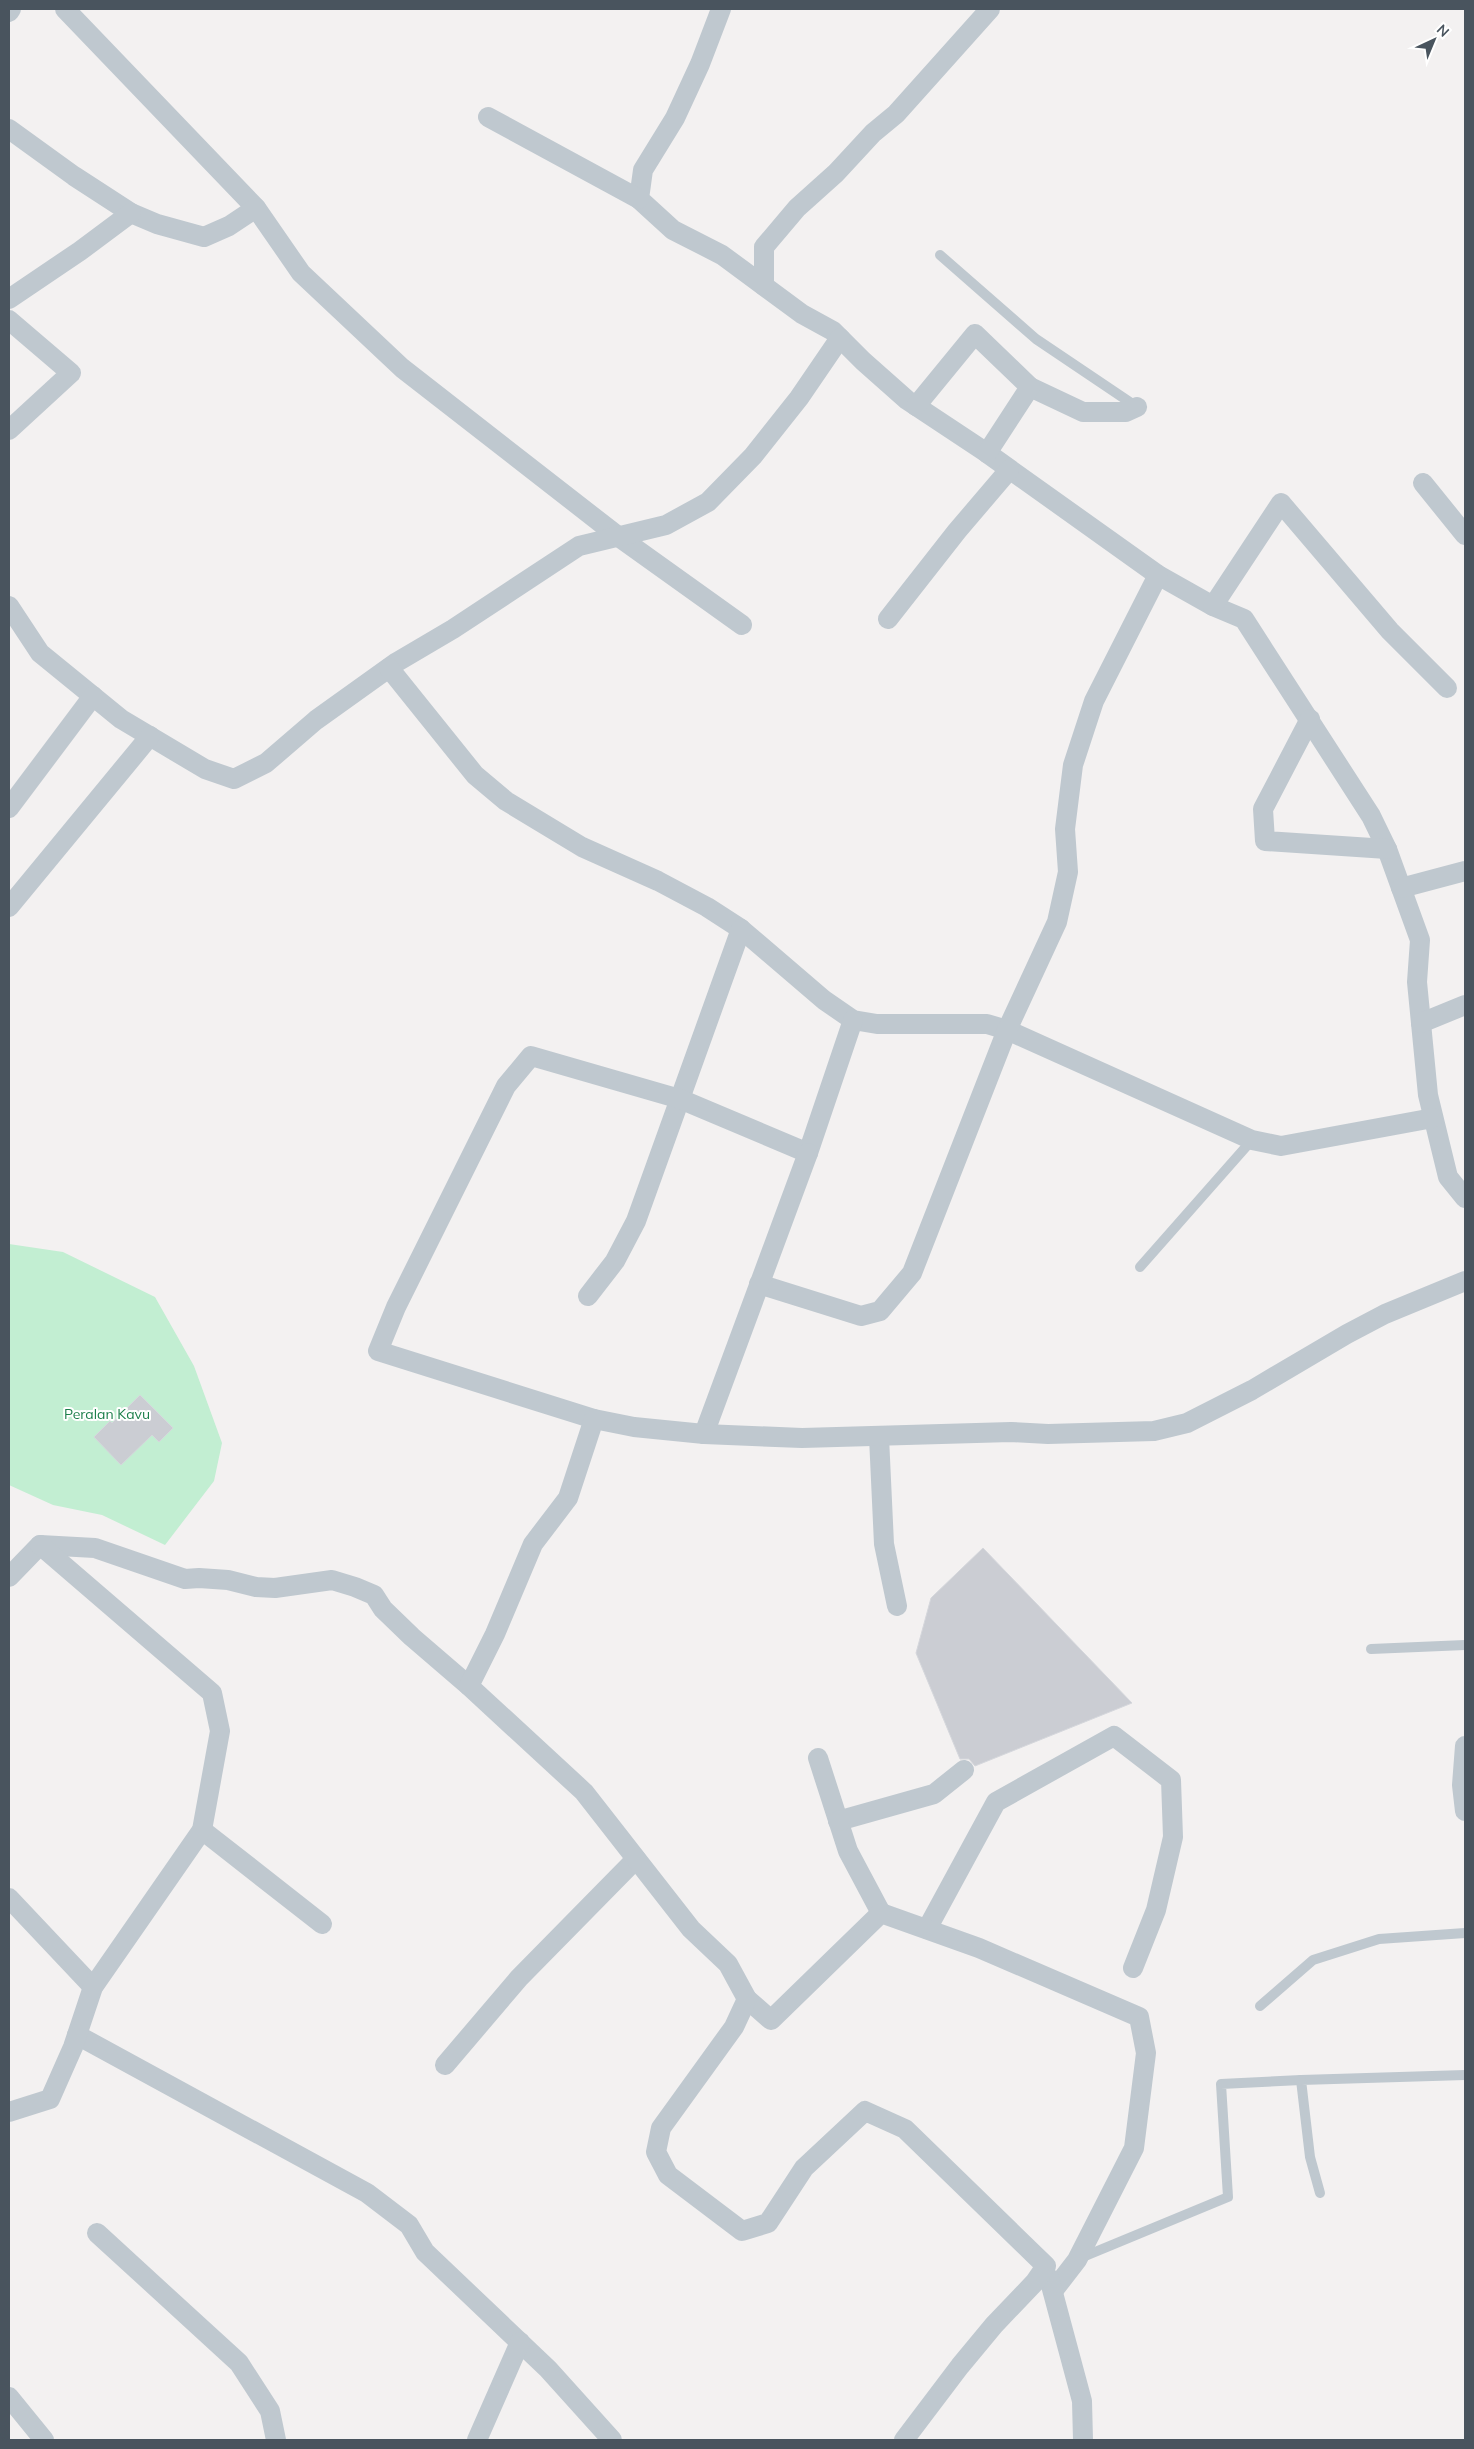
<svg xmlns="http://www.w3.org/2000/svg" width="1474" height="2449" font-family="Mulish,sans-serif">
	<rect width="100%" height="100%" fill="#f3f1f1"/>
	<polygon fill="#c2eed2" points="9,1244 63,1252 155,1297 194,1366 222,1443 214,1481 165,1545 102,1515 53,1505 9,1485"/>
	<g fill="#cbcdd3" stroke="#d5d7dc">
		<polygon points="140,1395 173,1428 159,1442 152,1435 121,1465 94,1437 110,1421 112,1423"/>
		<polygon points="983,1548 1132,1703 975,1766 969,1759 960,1759 916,1653 931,1598"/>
	</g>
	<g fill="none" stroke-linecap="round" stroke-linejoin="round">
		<g stroke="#bfc8cf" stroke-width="10">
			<polyline points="940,255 1036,339 1137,407"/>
			<polyline points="1140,1267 1252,1140"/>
			<polyline points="1371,1649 1465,1645"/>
			<polyline points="1260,2006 1313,1960 1379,1939 1465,1933"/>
			<polyline points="1320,2193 1310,2157 1301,2080 1465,2075"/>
			<polyline points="1078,2259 1228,2197 1221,2084 1301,2080"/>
		</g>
		<g stroke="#bfc8cf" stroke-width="20">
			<polyline points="65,9 256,208"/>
			<polyline points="721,9 700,64 675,118 643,170 639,199 673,230 722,255 802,314 833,331 863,361 907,400 987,453 1158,575 1213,606 1244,619 1371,816 1387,849 1420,940 1417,982 1428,1095 1448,1177 1465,1198"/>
			<polyline points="9,12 11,9"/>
			<polyline points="488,117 639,199"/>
			<polyline points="9,129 74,176 131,213 157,224 204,237 229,226 256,208 301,273 402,368 619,537 742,625"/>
			<polyline points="764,286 764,247 797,208 836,173 873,133 896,114 990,9"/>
			<polyline points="9,299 80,251 131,213"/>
			<polyline points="9,320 71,373 9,430"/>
			<polyline points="1030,387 1083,412 1126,412 1137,407"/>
			<polyline points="916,406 975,334 1030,387 987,453"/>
			<polyline points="1423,483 1465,535"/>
			<polyline points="9,606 40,653 121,719 205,769 234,779 266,763 316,720 397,662 453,629 579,546 666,525 708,502 753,456 799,398 840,338"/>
			<polyline points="1213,606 1281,503 1390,631 1447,688"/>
			<polyline points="888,619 957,531 1009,470"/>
			<polyline points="389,668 475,775 506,801 582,847 658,881 707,907 741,929 824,1000 853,1020 877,1024 987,1024 1007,1030 1252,1140 1281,1146 1433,1118"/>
			<polyline points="1310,719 1263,809 1265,841 1387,849"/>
			<polyline points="9,808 93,696"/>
			<polyline points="1401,888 1465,871"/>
			<polyline points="9,907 150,736"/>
			<polyline points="1421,1023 1465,1005"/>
			<polyline points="759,1284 861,1316 880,1311 912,1273 1007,1030 1057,922 1068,872 1065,829 1073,765 1094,701 1158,575"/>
			<polyline points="588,1296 615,1261 636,1221 741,929"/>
			<polyline points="594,1419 378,1351 396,1307 506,1086 531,1056 680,1099 808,1153 853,1020"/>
			<polyline points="704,1434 808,1153"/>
			<polyline points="879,1437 884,1544 897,1606"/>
			<polyline points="9,1577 40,1545 95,1548 185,1579 199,1578 228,1580 256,1587 275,1588 332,1580 355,1587 374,1595 383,1609 412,1637 469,1686"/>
			<polyline points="1465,1746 1462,1785 1465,1811"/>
			<polyline points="818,1758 848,1851 881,1913"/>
			<polyline points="838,1821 934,1794 964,1770"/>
			<polyline points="202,1830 322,1924"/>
			<polyline points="9,1898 93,1987"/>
			<polyline points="927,1929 996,1802 1114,1736 1171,1780 1173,1837 1156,1910 1133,1968"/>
			<polyline points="747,1999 771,2020 881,1913 979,1948 1139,2017 1146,2053 1134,2148 1077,2260 1053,2291"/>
			<polyline points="77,2035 367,2193 409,2225 425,2252 548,2369 612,2440"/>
			<polyline points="445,2065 519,1978 636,1859"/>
			<polyline points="9,2112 50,2099 73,2047 93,1987 202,1830 220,1731 212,1693 40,1545"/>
			<polyline points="97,2233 239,2363 270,2411 276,2440"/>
			<polyline points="1049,2278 1082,2401 1083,2440"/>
			<polyline points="9,2397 44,2440"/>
			<polyline points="477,2440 520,2342"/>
			<polyline points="904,2440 960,2366 994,2325 1035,2282 1046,2266 905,2129 865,2111 804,2168 768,2223 742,2231 668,2175 656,2152 661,2128 734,2027 747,1999 728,1964 691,1929 584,1792 469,1686 495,1634 533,1544 568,1498 594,1419 634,1427 704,1434 802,1438 1011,1432 1048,1434 1154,1431 1187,1423 1252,1390 1347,1334 1385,1314 1465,1281"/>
		</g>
	</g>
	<g text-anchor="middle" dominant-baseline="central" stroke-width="4" stroke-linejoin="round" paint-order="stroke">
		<g font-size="14" fill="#1b7e4a" stroke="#fff">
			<text x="107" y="1414">Peralan Kavu</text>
		</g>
	</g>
	<rect width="1474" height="2449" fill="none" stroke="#49545e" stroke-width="20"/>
	<g transform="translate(1434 40) rotate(44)" stroke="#ffffff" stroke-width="4" paint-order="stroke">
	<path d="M0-4L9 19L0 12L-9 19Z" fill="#49545e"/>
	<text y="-8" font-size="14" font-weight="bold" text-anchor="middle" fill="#49545e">N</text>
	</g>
</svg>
